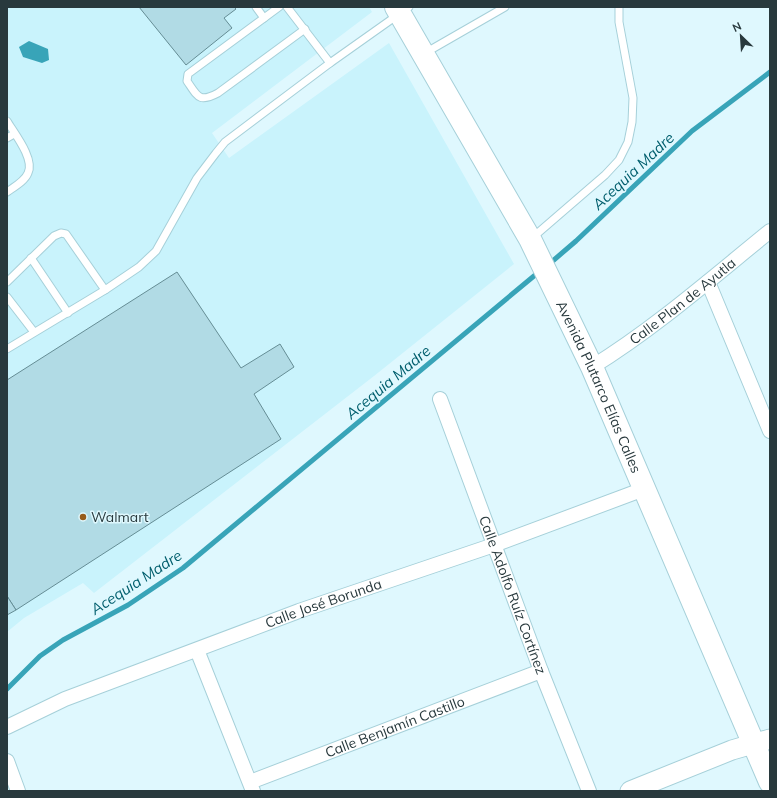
<svg xmlns="http://www.w3.org/2000/svg" width="777" height="798" font-family="Mulish,sans-serif">
	<rect width="100%" height="100%" fill="#dff8fe"/>
	<polygon fill="#c9f3fc" points="7,7 369,7 372,12 212,133 229,158 389,43 514,264 374,376 94,593 83,583 24,618 7,632"/>
	<polygon fill="#38a4b8" points="29,41 48,49 49,60 42,63 23,57 19,47"/>
	<g fill="none" stroke-linecap="round" stroke-linejoin="round">
		<g stroke="#38a4b8" stroke-width="5">
			<polyline points="548,265 576,241 692,131 770,72"/>
			<polyline points="7,689 40,656 63,640 128,605 183,568 540,271"/>
		</g>
	</g>
	<g fill="#b1dbe5" stroke="#658d95">
		<polygon points="139,7 234,7 236,9 224,18 232,28 186,65"/>
		<polygon points="177,272 241,368 280,344 294,367 254,394 281,439 16,610 7,596 7,380"/>
		<polygon points="7,596 16,610 7,615"/>
	</g>
	<g fill="none" stroke-linecap="round" stroke-linejoin="round">
		<g stroke="#a6d0d9" stroke-width="9">
			<g id="lane">
				<polyline points="256,7 264,18"/>
				<path d="M279,7L188,74L187,81C198,97 199,103 218,93L305,29"/>
				<polyline points="287,7 330,63"/>
				<polyline points="425,53 505,7"/>
				<path d="M7,121C14,133 35,159 28,173C25,181 14,187 7,192"/>
				<polyline points="7,138 14,134"/>
				<polyline points="532,238 605,175 619,160 628,142 632,122 633,98 619,22 619,7"/>
				<polyline points="31,258 68,313"/>
				<polyline points="7,282 54,236 61,233 66,234 105,290"/>
				<polyline points="7,297 34,332"/>
				<polyline points="7,349 105,290 139,267 156,251 197,178 216,153 225,142 330,63 409,7"/>
			</g>
		</g>
		<g stroke="#a6d0d9" stroke-width="16">
			<g id="street">
				<polyline points="708,282 770,431"/>
				<path id="s1" d="M592,367C655,328 712,278 770,231"/>
				<path id="s2" d="M440,399L541,671L589,791"/>
				<polyline points="197,650 253,791"/>
				<path id="s3" d="M7,727L65,699L299,611L494,545L644,489"/>
				<polyline points="7,761 18,791"/>
				<path id="s4" d="M250,782L541,671"/>
			</g>
		</g>
		<g stroke="#a6d0d9" stroke-width="21">
			<polyline id="secondary" points="630,791 732,750 770,739"/>
		</g>
		<g stroke="#a6d0d9" stroke-width="24">
			<g id="primary">
				<path id="s5" d="M396,7L530,239L592,367L770,782"/>
			</g>
		</g>
		<use href="#lane" stroke="#fff" stroke-width="7"/>
		<use href="#street" stroke="#fff" stroke-width="14"/>
		<use href="#secondary" stroke="#fff" stroke-width="19"/>
		<use href="#primary" stroke="#fff" stroke-width="22"/>
	</g>
	<circle fill="#965b1a" stroke="#dff8fe" stroke-width="1.5" cx="83" cy="517" r="4"/>
	<g text-anchor="middle" dominant-baseline="central" stroke-width="3" stroke-linejoin="round" paint-order="stroke">
		<g font-size="14" fill="#28393d" stroke="#dff8fe">
			<text stroke="none"><textPath href="#s1" startOffset="112">Calle Plan de Ayutla</textPath></text>
			<text stroke="none"><textPath href="#s5" startOffset="431">Avenida Plutarco Elías Calles</textPath></text>
			<text stroke="none"><textPath href="#s2" startOffset="209">Calle Adolfo Ruíz Cortínez</textPath></text>
			<text stroke="none"><textPath href="#s3" startOffset="340">Calle José Borunda</textPath></text>
			<text stroke="none"><textPath href="#s4" startOffset="155">Calle Benjamín Castillo</textPath></text>
		</g>
		<g font-size="14" fill="#28393d" stroke="#dff8fe" text-anchor="start">
			<text x="91" y="517">Walmart</text>
		</g>
		<g font-size="15" font-style="italic" fill="#005e6d" stroke="#dff8fe">
			<text transform="translate(633 171) rotate(-43)">Acequia Madre</text>
			<text transform="translate(388 382) rotate(-40)">Acequia Madre</text>
			<text transform="translate(136 582) rotate(-33)">Acequia Madre</text>
		</g>
	</g>
	<rect width="777" height="798" fill="none" stroke="#28393d" stroke-width="16"/>
	<g transform="translate(741 36) rotate(335)" stroke="#dff8fe" stroke-width="3" paint-order="stroke">
	<path d="M0-3L7 15L0 10L-7 15Z" fill="#28393d"/>
	<text y="-6" font-size="11" font-weight="bold" text-anchor="middle" fill="#28393d">N</text>
	</g>
</svg>
